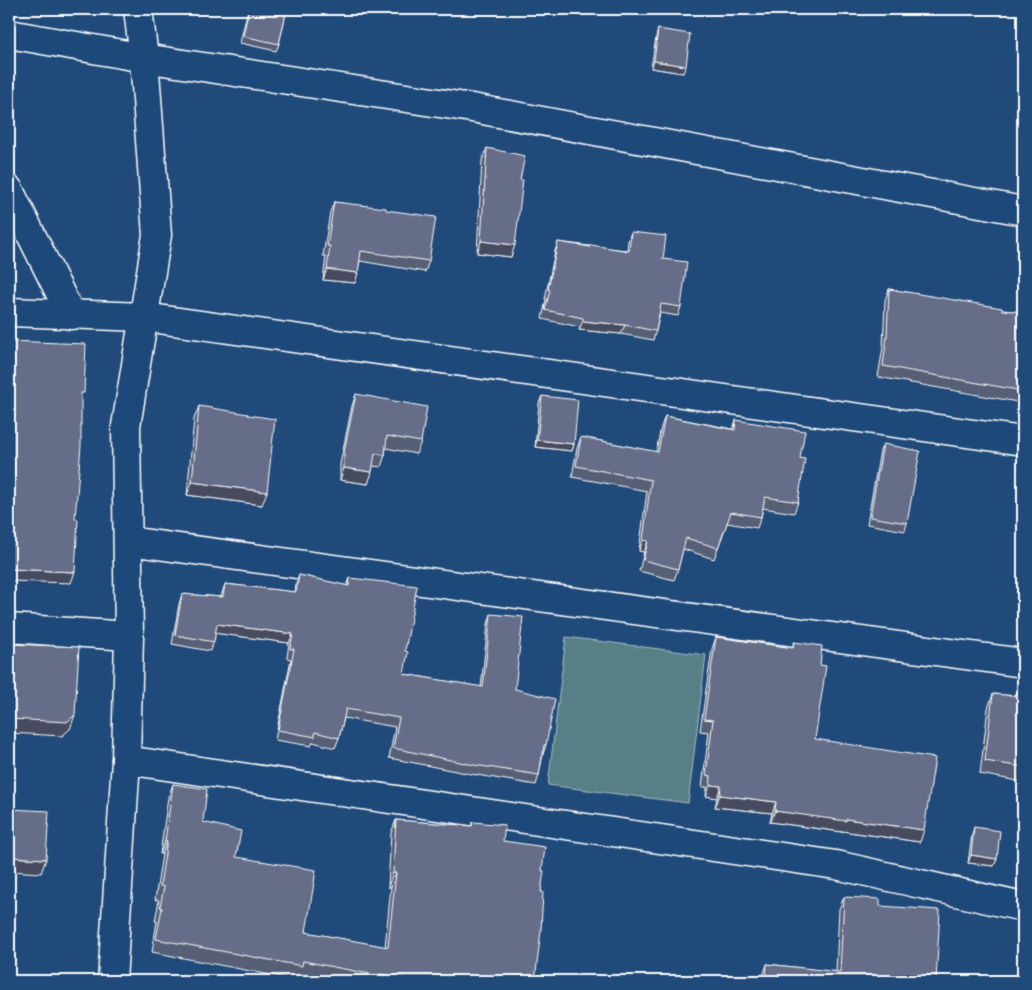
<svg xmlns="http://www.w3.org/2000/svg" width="1032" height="990" font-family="Caveat,sans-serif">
	<rect width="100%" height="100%" fill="#1f4a7a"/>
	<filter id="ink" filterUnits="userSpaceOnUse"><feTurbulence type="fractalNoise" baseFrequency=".02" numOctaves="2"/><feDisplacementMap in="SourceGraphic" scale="10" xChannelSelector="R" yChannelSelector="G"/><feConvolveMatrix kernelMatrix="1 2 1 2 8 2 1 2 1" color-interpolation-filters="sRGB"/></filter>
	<g filter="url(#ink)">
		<polygon fill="#567f86" stroke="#aabfc2" points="566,637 706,655 688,803 548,785"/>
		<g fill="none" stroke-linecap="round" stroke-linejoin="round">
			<g stroke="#fff" stroke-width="31">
				<g id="minor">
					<polyline points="9,34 144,58 472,108 1023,211"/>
					<polyline points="9,190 71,315"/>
					<polyline points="9,312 144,317 1023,441"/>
					<polyline points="128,541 1023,663"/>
					<polyline points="9,628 129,636"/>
					<polyline points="126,760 836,865 1023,907"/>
					<polyline points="112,981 126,760 129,636 126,426 157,235 144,58 138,9"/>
				</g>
			</g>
			<use href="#minor" stroke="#1f4a7a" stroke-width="28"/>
		</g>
		<g fill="#575e75" stroke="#fff">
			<polygon points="248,9 287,9 279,44 276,51 240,43"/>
			<polygon points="658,29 683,73 651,68 656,37"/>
			<polygon points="487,148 520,180 511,257 477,253 482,160"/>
			<polygon points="334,202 386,210 429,261 425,272 360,261 355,283 323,280 326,256 323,256 330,212"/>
			<polygon points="631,232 663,259 681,307 678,316 660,313 656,331 653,340 621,334 579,330 580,327 542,319 546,299 545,299 555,251 558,242 590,246 627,250 628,241"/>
			<polygon points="889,289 1002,310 1023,312 1023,403 878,377 883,347 885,300"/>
			<polygon points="356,394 421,442 416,454 386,448 385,455 381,467 373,466 368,484 340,480 340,464 352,406"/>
			<polygon points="542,396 574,444 572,451 535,447 539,403"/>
			<polygon points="199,406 262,505 187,495 194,419"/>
			<polygon points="665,416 733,429 736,420 800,458 798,502 794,513 763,508 761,517 757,528 727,523 714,559 683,549 678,569 674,580 639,571 644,552 639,551 647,491 572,477 577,448 581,437 656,452 661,427"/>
			<polygon points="883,444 907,523 905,531 867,524 880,451"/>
			<polygon points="299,575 347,586 350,578 405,651 404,674 481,687 488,624 491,614 515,689 546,745 543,754 539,775 536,785 471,774 389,758 395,727 344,718 339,738 335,748 313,742 311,746 275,740 291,659 287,658 289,643 215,633 214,642 210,651 172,644 179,604 182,594 221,597 222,593 225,584 295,592 296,585"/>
			<polygon points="716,637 792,648 794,642 820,665 815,739 920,842 842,831 842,832 770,822 772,813 715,807 717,798 706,796 707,787 702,787 709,732 700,731 712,649"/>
			<polygon points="1018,689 1023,690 1023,782 980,774 988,708 993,694 1016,696"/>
			<polygon points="173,784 203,822 306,932 385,947 391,887 388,887 391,833 396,820 471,826 473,822 503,841 542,871 535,981 333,981 299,975 297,980 152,952 157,921 155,921 159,900 155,900 162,854 160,854 168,797"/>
			<polygon points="974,827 997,859 994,866 968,863 972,834"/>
			<polygon points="844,897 880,906 936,981 763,981 763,976 767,964 836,972 839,909"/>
		</g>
		<g fill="#474c5f" stroke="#fff">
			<polygon points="654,61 686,66 683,73 651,68"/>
			<polygon points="481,241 515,245 511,257 477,253"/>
			<polygon points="327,269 358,273 355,283 323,280"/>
			<polygon points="583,321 625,325 621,334 579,330"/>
			<polygon points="537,440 574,444 572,451 535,447"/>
			<polygon points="344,468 372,472 368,484 340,480"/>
			<polygon points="192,482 267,492 262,505 187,495"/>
			<polygon points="643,540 648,541 644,552 639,551"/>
			<polygon points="9,569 75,572 71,583 9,581"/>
			<polygon points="217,624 293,634 289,643 213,633"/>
			<polygon points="75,715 70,729 62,736 9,733 9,719"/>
			<polygon points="710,785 721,786 717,798 706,796"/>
			<polygon points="720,795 776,802 772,813 715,807"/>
			<polygon points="775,811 846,819 924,830 920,842 842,831 842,832 770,822"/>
			<polygon points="165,841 167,841 162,854 160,854"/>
			<polygon points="971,855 997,859 994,866 968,863"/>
			<polygon points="9,857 46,859 41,873 9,871"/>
			<polygon points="393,873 396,873 391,887 388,887"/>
		</g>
		<g fill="#656d88" stroke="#fff">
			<polygon points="249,9 287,9 279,44 243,36"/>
			<polygon points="658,29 690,34 686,66 654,61"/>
			<polygon points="487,148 525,156 520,180 523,180 515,245 481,241"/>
			<polygon points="334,202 386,208 386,210 436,217 429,261 361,251 358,273 327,269 330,246 327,246"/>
			<polygon points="631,232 666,236 663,259 687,262 681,307 661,304 656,331 625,325 583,321 583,318 545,310 550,290 548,289 558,242 590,247 591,245 629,251"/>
			<polygon points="889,289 1002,308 1002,310 1023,312 1023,391 883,366 887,336"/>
			<polygon points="9,341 86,344 84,393 81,393 81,445 75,519 78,519 75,572 9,569"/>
			<polygon points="356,394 427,407 421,442 387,436 385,455 375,453 372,472 344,468 344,452"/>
			<polygon points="542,396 578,400 574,444 537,440"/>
			<polygon points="199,406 248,414 248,415 275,419 267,492 192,482"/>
			<polygon points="665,416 735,430 736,420 805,431 800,458 805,459 798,502 765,497 761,517 731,512 718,548 686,538 678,569 643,560 648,541 643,540 651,480 576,466 581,437 658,452"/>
			<polygon points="883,444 920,451 907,523 870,517"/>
			<polygon points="299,575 349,586 350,578 417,586 405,651 408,652 404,674 483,687 491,614 523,617 515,689 555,699 546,745 544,745 539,775 474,765 393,748 399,718 346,709 339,738 315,732 315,737 278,730 294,649 290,649 293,634 217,624 214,642 175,635 182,594 223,597 225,584 296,592"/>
			<polygon points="716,637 793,648 794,642 822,646 820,665 826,666 815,739 935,758 924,830 846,819 846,821 775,811 776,802 720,795 721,786 710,785 711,776 706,775 713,720 704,719"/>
			<polygon points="9,644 79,647 75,715 67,722 9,719"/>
			<polygon points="1018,689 1023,690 1023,767 985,761 993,694 1017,696"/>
			<polygon points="173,784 207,789 203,822 241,831 236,857 316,870 306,932 388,947 396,873 393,873 396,820 472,826 473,822 505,825 503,841 545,847 542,871 544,871 541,892 543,892 541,930 535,981 421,981 380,974 380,976 303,961 302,966 156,939 162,908 160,907 164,887 160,886 167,841 165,841"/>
			<polygon points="9,809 49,811 46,859 9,857"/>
			<polygon points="974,827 1000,831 997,859 971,855"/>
			<polygon points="844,897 880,899 880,906 940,910 936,981 766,981 767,964 840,972"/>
		</g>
	</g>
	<rect width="1032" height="990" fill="none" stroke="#1f4a7a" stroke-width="30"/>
	<rect x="15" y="15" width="1002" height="960" fill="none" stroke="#fff" stroke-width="2" filter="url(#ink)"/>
</svg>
